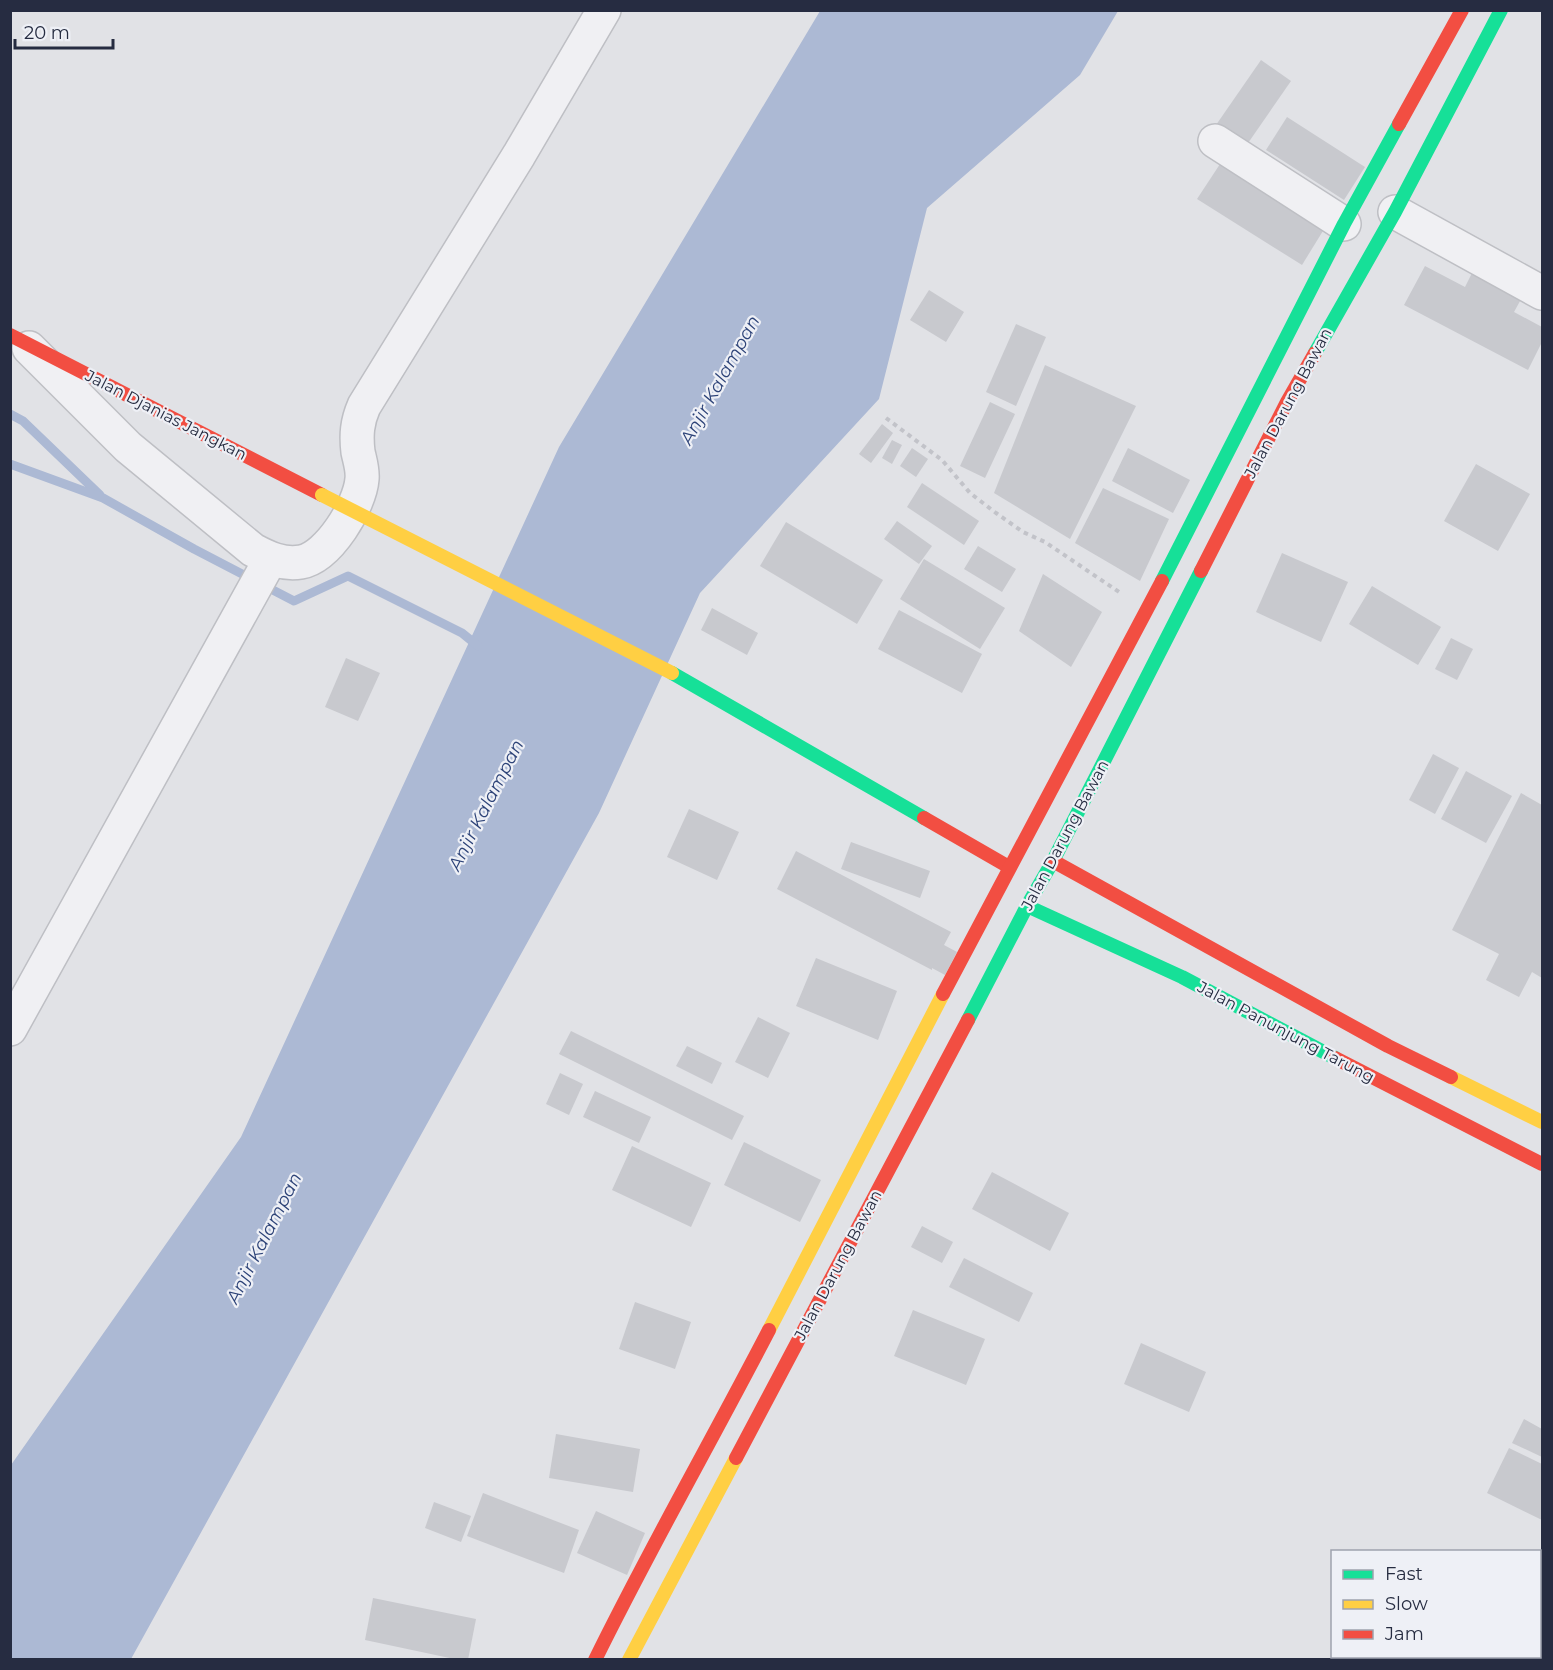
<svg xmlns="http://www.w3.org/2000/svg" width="1553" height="1670" font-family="Montserrat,sans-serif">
	<rect width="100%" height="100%" fill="#e1e2e6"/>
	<polygon fill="#acb9d4" points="820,11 1118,11 1080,75 927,208 879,399 700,593 599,813 131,1659 11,1660 11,1465 241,1137 559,447"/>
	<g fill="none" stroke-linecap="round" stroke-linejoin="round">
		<g stroke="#acb9d4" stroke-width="9">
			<polyline points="10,414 23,421 100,495"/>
			<polyline points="10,464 103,498 194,549 294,601 348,576 462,633 478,646"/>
		</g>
	</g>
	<g fill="#c8c9ce">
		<polygon points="1261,60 1291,81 1246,146 1216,125"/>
		<polygon points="1287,117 1365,167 1344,200 1266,150"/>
		<polygon points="1222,161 1326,226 1302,265 1197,199"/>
		<polygon points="1425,266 1465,287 1475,267 1525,292 1514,312 1542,327 1542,342 1528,370 1404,305"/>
		<polygon points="929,290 964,312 946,342 910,320"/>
		<polygon points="1016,324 1046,337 1016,406 986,392"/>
		<polygon points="1045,365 1136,406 1070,539 994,493"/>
		<polygon points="990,402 1015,414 985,478 960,466"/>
		<polygon points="882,424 893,433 871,463 859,454"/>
		<polygon points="892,440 902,445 892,464 882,458"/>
		<polygon points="912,448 928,459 916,477 900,466"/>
		<polygon points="1128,448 1190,480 1173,513 1112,481"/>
		<polygon points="1476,464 1530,494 1498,551 1444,521"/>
		<polygon points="922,483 979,521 964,545 907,507"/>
		<polygon points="1103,488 1169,519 1140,581 1075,543"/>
		<polygon points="897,521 932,546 919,564 884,539"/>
		<polygon points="786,522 883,580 857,624 760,566"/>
		<polygon points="978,546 1016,569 1002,592 964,569"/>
		<polygon points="1282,553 1348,582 1321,642 1256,612"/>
		<polygon points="924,559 1005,608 980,649 900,599"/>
		<polygon points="1043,574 1102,612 1071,667 1019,631"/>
		<polygon points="1372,586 1441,627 1418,665 1349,624"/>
		<polygon points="712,608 758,633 747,655 701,630"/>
		<polygon points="899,610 982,654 962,693 878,649"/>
		<polygon points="1451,638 1473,649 1457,680 1435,669"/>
		<polygon points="346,658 380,673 358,721 325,707"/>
		<polygon points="1433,754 1459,768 1435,814 1409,800"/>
		<polygon points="1466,771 1512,796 1486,843 1441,819"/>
		<polygon points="1521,793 1542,805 1542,978 1532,972 1519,997 1486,980 1499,954 1452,930"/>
		<polygon points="689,809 739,832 717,880 667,857"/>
		<polygon points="851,842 930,871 920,898 841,869"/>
		<polygon points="796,851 951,932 944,945 957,952 945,975 932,968 932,970 777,889"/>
		<polygon points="816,958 897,991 878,1040 796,1006"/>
		<polygon points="758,1017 790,1033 768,1078 735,1062"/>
		<polygon points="571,1031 744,1116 732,1140 559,1054"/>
		<polygon points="687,1046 722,1063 712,1084 676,1066"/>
		<polygon points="560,1073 583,1084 569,1115 546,1104"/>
		<polygon points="595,1091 651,1117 639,1143 583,1117"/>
		<polygon points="744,1142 821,1180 800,1222 724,1185"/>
		<polygon points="632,1146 711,1183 691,1227 612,1190"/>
		<polygon points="992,1172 1069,1213 1050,1251 972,1209"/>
		<polygon points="922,1226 953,1242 942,1263 911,1247"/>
		<polygon points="964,1258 1033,1293 1019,1322 949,1287"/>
		<polygon points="635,1302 691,1322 675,1369 619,1349"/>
		<polygon points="913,1310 985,1339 966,1385 894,1356"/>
		<polygon points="1141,1343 1206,1372 1189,1412 1124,1384"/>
		<polygon points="1524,1419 1542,1429 1542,1457 1512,1443"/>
		<polygon points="556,1434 640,1449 633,1492 549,1478"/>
		<polygon points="1509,1448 1542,1464 1542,1520 1487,1493"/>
		<polygon points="483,1493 579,1530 564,1573 467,1536"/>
		<polygon points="434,1502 471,1516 461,1542 425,1528"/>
		<polygon points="596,1511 645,1533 627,1575 577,1553"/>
		<polygon points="373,1598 476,1619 468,1660 459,1660 365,1640"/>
	</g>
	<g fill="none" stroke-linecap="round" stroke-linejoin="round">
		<g stroke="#bebfc4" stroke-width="36">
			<g id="street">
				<polyline points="1215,141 1344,224"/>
				<polyline points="1395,212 1542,293"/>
				<path d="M29,348L128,447L253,550C268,558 283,565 301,562C329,557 360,505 362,479C363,470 360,461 358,452C356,435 357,422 364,406L519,155L604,10"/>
				<polyline points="10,1029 270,560"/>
			</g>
		</g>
		<polyline stroke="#c2c3c9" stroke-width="4" stroke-dasharray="4.5 4.5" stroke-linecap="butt" points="886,418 942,460 970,493 996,513 1023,532 1045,542 1119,592"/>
		<use href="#street" stroke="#f0f0f3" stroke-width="33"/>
		<g stroke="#16e098" stroke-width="14">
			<polyline points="1315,353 1395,212 1501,10"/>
			<polyline points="1162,581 1344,224 1399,124"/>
			<polyline points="672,673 924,818"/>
			<polyline points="1027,906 1182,977 1335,1058"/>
			<polyline points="968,1020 1027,906 1053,861 1201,571"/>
		</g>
		<g stroke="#ffcf43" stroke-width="14">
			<polyline points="1451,1077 1542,1122"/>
			<polyline points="769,1330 943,994"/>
			<polyline points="629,1660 736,1458"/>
		</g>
		<g stroke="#f24e42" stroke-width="14">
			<polyline points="1399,124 1462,10"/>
			<polyline points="10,335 322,495"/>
			<polyline points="1201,571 1287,402 1315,353"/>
			<polyline points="924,818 1009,867"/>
			<polyline points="1053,861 1388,1046 1451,1077"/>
			<polyline points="943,994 1162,581"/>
			<polyline points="1335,1058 1542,1164"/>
			<polyline points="736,1458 968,1020"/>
			<path d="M595,1660C650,1548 712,1440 769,1330"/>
		</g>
		<polyline stroke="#ffcf43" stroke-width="14" points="322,495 672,673"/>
	</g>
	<g text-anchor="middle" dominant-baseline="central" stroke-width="4.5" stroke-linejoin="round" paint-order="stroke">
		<g font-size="16" fill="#262c41" stroke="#eef0f6">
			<text transform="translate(1288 403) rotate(-62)">Jalan Darung Bawan</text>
			<text transform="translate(166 415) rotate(27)">Jalan Djanias Jangkan</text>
			<text transform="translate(1065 835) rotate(-62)">Jalan Darung Bawan</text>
			<text transform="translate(1286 1032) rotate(28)">Jalan Panunjung Tarung</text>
			<text transform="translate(838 1265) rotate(-62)">Jalan Darung Bawan</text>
		</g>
		<g font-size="18" font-style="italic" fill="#2d4378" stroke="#eef0f6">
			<text transform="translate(720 380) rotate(-61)">Anjir Kalampan</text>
			<text transform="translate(486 805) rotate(-63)">Anjir Kalampan</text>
			<text transform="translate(264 1238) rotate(-63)">Anjir Kalampan</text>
		</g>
	</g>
	<rect width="1553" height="1670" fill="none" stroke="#262c41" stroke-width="24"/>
	<rect x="1331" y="1550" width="210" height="108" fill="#eef0f6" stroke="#9ea2ae" stroke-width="1.5"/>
	<rect x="1343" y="1570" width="30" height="9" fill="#16e098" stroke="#9ea2ae" stroke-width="1.5"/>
	<text x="1385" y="1580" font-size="18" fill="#262c41">Fast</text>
	<rect x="1343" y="1600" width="30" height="9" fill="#ffcf43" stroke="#9ea2ae" stroke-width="1.5"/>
	<text x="1385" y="1610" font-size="18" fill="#262c41">Slow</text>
	<rect x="1343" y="1630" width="30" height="9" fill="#f24e42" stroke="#9ea2ae" stroke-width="1.5"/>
	<text x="1385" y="1640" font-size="18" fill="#262c41">Jam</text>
	<path d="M15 39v9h98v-9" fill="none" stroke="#262c41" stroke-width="3"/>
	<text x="24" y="39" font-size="18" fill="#262c41" stroke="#eef0f6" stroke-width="4.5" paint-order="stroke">20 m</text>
</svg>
